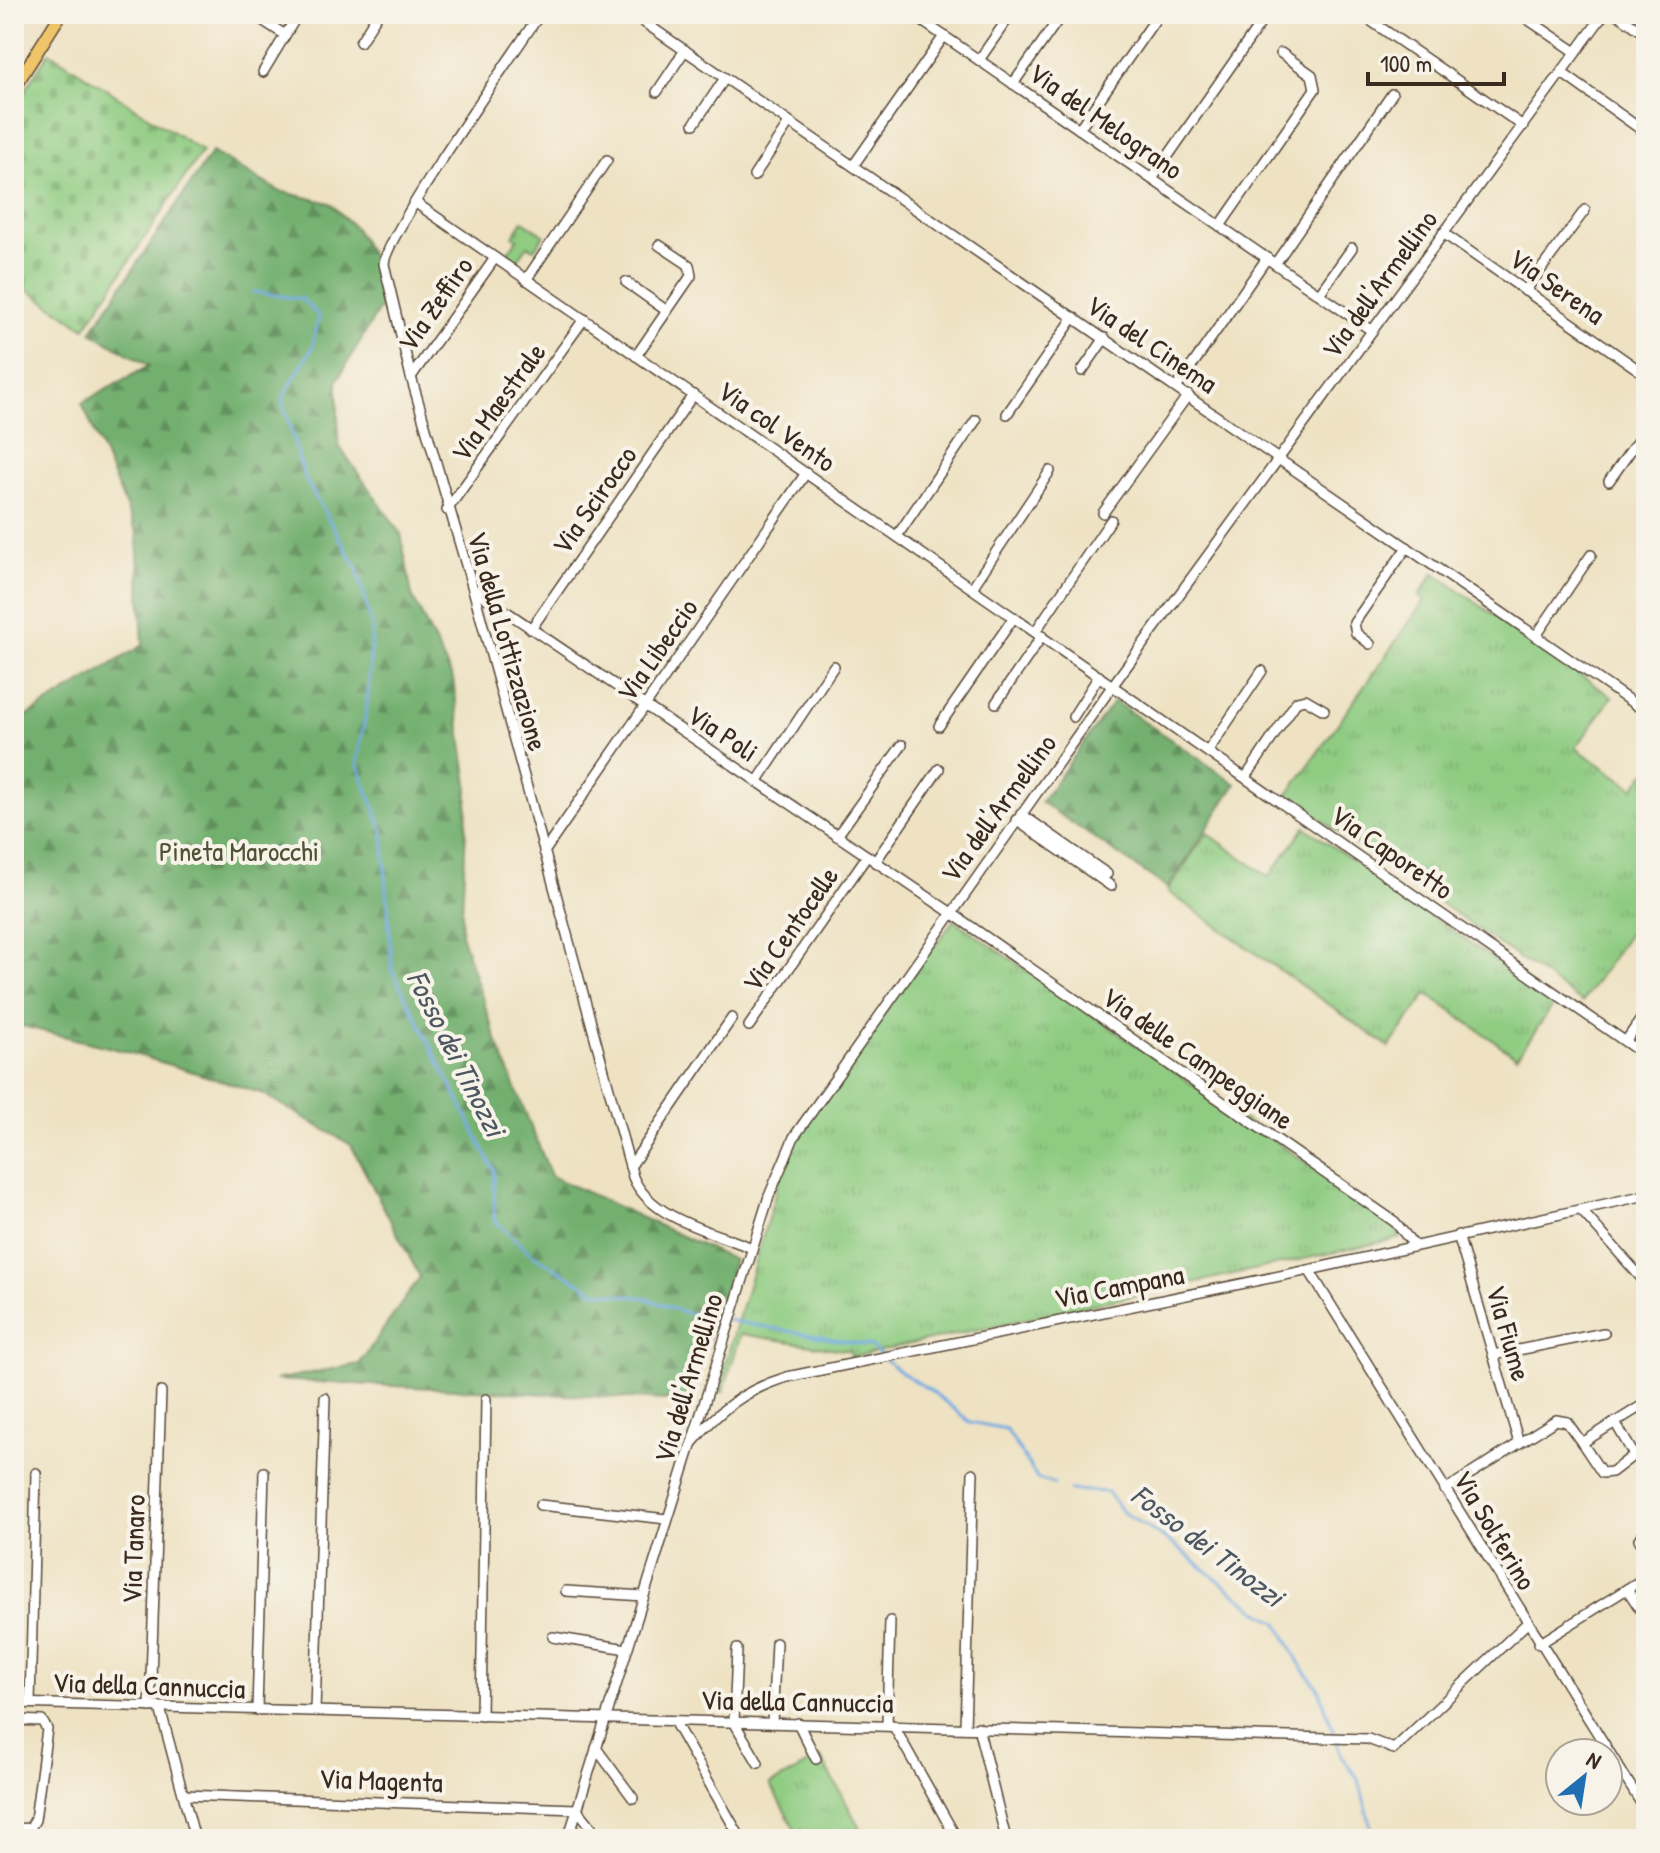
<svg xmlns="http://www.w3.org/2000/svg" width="1660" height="1853" font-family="'Patrick Hand',sans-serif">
	<defs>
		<pattern id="grass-tufts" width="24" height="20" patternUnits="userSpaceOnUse" patternTransform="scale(2)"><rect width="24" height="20" fill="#8fcc82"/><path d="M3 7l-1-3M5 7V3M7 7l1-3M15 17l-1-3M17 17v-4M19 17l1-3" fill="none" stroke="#7caf70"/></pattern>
		<pattern id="forest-firs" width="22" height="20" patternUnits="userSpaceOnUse" patternTransform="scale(2)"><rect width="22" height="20" fill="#73b070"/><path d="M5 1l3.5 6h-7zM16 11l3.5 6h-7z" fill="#608f5b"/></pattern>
		<pattern id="cemetery-stones" width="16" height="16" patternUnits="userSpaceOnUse" patternTransform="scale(2)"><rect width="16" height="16" fill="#8fcc82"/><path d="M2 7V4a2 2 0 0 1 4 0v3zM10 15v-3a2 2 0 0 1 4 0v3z" fill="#7caf70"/></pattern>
	</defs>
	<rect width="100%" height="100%" fill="#f7f3e8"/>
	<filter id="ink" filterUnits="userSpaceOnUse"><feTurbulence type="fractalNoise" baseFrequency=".0125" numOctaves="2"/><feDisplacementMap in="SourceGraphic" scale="16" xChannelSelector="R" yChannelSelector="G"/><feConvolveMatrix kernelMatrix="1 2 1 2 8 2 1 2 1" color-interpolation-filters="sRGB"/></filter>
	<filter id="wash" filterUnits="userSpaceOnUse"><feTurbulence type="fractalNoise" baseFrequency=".006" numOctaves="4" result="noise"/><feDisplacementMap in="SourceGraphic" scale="32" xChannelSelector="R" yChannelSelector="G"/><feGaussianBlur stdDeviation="1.8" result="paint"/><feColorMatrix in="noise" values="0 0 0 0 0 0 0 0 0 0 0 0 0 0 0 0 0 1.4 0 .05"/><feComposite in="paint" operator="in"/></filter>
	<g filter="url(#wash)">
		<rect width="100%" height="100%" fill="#eee2c3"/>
		<g fill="url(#grass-tufts)" stroke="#657b50" stroke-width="2">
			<polygon points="523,221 544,235 534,249 528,246 516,262 506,255 517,239 513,236"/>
			<polygon points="1434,573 1612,697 1576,748 1634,788 1646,771 1646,931 1635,925 1582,1002 1287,796 1425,600 1419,596"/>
			<polygon points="1305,827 1555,1003 1517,1057 1427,994 1389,1047 1167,891 1207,833 1269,877"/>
			<polygon points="954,920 1394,1223 1400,1238 851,1357 850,1351 741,1334 723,1392 717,1391 784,1164 818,1100"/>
			<polygon points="821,1757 866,1839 800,1839 770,1785"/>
		</g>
		<g fill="url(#forest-firs)" stroke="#576d47" stroke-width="2">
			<polygon points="212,152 279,191 330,203 355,228 372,257 383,302 337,381 339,446 401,534 412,596 453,679 468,785 461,934 497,1042 551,1176 734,1260 688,1401 275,1380 359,1364 420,1277 351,1145 261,1093 128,1052 14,1024 14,724 143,645 137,533 82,403 149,366 91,332"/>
			<polygon points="1114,701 1236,784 1168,888 1041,802"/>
		</g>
		<polygon fill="url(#cemetery-stones)" stroke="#657b50" stroke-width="2" points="49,52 202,151 85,328 14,281 14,107"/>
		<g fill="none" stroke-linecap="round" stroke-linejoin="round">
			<g stroke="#6faae0" stroke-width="3">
				<polyline points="254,292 302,299 319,316 312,348 282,399 304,477 357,568 372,627 367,706 357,762 383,831 392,970 494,1170 494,1220 530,1253 594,1291 645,1298 683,1312 871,1346 896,1369 933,1392 970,1422 1006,1429 1038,1479 1054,1484"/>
				<polyline points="1070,1490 1108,1492 1121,1511 1170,1542 1256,1610 1278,1623 1299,1663 1320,1691 1334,1734"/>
				<polyline points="1337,1741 1341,1756 1359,1780 1374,1839"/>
			</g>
		</g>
	</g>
	<g filter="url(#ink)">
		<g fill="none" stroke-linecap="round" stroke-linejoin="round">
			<g stroke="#564637" stroke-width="12">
				<g id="minor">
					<polyline points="253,14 285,35"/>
					<path d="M540,14C515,51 385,236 384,264L411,377L473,589L633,1177C650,1219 714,1232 752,1248"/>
					<polyline points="632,14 1646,712"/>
					<polyline points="912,14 1371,330"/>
					<polyline points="1361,14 1523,126"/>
					<polyline points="1520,14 1576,52"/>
					<polyline points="1617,14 1646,34"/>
					<polyline points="360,42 378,14"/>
					<polyline points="979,60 1011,14"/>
					<polyline points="263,72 298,14"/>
					<polyline points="1562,73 1646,133"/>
					<polyline points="1013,84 1062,14"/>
					<polyline points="657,92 685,50"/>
					<polyline points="694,124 725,78"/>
					<polyline points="1079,129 1159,14"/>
					<polyline points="853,166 944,36"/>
					<polyline points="754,176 789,123"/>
					<polyline points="1152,179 1267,14"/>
					<polyline points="416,203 1646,1056"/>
					<polyline points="1220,226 1315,89 1312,75 1281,53"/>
					<polyline points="1443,233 1646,375"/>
					<polyline points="1275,264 1392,94"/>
					<polyline points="526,280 607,160"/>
					<polyline points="626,282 667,311"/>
					<polyline points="1525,291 1585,210"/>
					<polyline points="1319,294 1352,248"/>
					<polyline points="636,356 691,276 689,265 659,245"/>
					<polyline points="1082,371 1105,338"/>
					<polyline points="411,377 495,258"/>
					<polyline points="1177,387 1267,258"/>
					<polyline points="1007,414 1074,317"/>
					<polyline points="1609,481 1646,429"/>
					<polyline points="447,510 584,319"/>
					<polyline points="1103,513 1188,395"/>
					<polyline points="897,536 976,420"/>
					<polyline points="972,588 1050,471"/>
					<polyline points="473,589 950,912 1395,1222 1414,1245"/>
					<polyline points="531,629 693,395"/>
					<polyline points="1035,632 1111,520"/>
					<polyline points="1536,636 1591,555"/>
					<polyline points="1370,644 1356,633 1354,623 1407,547"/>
					<polyline points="996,703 1042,636"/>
					<polyline points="1073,717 1099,676"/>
					<polyline points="939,726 1014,617"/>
					<polyline points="1208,751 1262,671"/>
					<polyline points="1246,777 1297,701 1305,699 1324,710"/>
					<polyline points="757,782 834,666"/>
					<polyline points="1021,814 1107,874"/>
					<polyline points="1016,820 1111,886"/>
					<polyline points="837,836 902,745"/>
					<polyline points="544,852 806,473"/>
					<polyline points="875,862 939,769"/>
					<polyline points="1645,933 1646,934"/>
					<polyline points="749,1026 867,856"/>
					<polyline points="1626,1041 1646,1012"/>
					<polyline points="630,1167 732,1018"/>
					<polyline points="1581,1210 1645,1282"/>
					<polyline points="1458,1235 1519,1443"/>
					<polyline points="1309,1270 1646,1811"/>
					<polyline points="1493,1355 1604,1333"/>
					<path d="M693,1442C718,1410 747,1389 787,1377L1309,1270L1646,1195"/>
					<polyline points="1582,1443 1602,1473 1612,1472 1634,1455 1615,1422"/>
					<polyline points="1445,1490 1556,1420 1567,1422 1582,1443 1646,1403"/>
					<polyline points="540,1505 667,1519"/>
					<polyline points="1646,1529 1639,1539 1646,1552"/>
					<polyline points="1627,1589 1646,1618"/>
					<polyline points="566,1591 643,1596"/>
					<polyline points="553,1637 627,1649"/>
					<polyline points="1539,1644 1646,1577"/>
					<polyline points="737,1649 734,1722 758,1763"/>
					<polyline points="14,1703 1368,1739 1394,1749 1526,1624"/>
					<polyline points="30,1703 36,1473"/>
					<polyline points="150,1707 161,1392"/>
					<polyline points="160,1708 195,1839"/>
					<polyline points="257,1710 264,1472"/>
					<polyline points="315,1711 325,1398"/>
					<polyline points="481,1716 486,1399"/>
					<polyline points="14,1720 42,1721 47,1729 35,1820 30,1828 14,1829"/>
					<polyline points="674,1721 741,1839"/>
					<polyline points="772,1723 776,1643"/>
					<polyline points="798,1723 816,1759"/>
					<polyline points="887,1725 890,1621"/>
					<polyline points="893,1725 957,1839"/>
					<polyline points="965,1727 973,1473"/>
					<polyline points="978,1727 1006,1839"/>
					<polyline points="596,1748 633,1798"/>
					<polyline points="184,1795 577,1809 601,1839"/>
					<polyline points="568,1839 769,1196 794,1137 1113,685 1604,14"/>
				</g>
			</g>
			<g stroke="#564637" stroke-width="14">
				<polyline id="major" points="14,88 61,14"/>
			</g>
			<use href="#minor" stroke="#fff" stroke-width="9"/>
			<use href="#major" stroke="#f0c469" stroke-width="11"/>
		</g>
	</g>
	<g text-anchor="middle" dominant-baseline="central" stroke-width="8" stroke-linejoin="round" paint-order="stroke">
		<g font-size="28" fill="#3b2a1e" stroke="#f7f3e8">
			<text transform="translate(1106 121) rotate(35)">Via del Melograno</text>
			<text transform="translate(1379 284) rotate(-54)">Via dell'Armellino</text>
			<text transform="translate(1557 286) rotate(35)">Via Serena</text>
			<text transform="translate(435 304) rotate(-55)">Via Zeffiro</text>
			<text transform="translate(1152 344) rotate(34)">Via del Cinema</text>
			<text transform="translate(498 402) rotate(-54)">Via Maestrale</text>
			<text transform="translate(777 426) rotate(35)">Via col Vento</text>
			<text transform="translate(594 500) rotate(-55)">Via Scirocco</text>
			<text transform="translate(508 641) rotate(74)">Via della Lottizzazione</text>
			<text transform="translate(657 650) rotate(-55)">Via Libeccio</text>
			<text transform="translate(723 733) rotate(34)">Via Poli</text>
			<text transform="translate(998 808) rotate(-54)">Via dell'Armellino</text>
			<text transform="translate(1392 852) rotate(35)">Via Caporetto</text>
			<text transform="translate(790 929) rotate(-55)">Via Centocelle</text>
			<text transform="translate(1198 1058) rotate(35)">Via delle Campeggiane</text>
			<text transform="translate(1119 1286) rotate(-11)">Via Campana</text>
			<text transform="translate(1509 1333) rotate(74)">Via Fiume</text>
			<text transform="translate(688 1378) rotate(-73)">Via dell'Armellino</text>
			<text transform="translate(1495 1530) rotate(59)">Via Solferino</text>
			<text transform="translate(133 1549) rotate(-88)">Via Tanaro</text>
			<text transform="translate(149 1685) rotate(2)">Via della Cannuccia</text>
			<text transform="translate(797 1701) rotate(1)">Via della Cannuccia</text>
			<text transform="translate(381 1780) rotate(2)">Via Magenta</text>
		</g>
		<g font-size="28" fill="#505237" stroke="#f7f3e8">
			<text x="239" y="851">Pineta Marocchi</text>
		</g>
		<g font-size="30" font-style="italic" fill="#4d5762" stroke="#f7f3e8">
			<text transform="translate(457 1053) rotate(63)">Fosso dei Tinozzi</text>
			<text transform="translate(1208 1545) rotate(37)">Fosso dei Tinozzi</text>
		</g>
	</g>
	<rect width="1660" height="1853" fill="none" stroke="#f7f3e8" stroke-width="48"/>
	<g transform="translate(1584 1777) rotate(30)"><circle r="38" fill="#f7f3e8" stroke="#aca397" stroke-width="2"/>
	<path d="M0-6L14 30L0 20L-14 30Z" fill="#1f6fb2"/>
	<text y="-12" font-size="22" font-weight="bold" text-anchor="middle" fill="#3b2a1e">N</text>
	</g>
	<path d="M1368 72v12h136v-12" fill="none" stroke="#3b2a1e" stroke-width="4"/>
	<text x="1380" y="72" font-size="24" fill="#3b2a1e" stroke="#f7f3e8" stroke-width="6" paint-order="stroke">100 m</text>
</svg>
